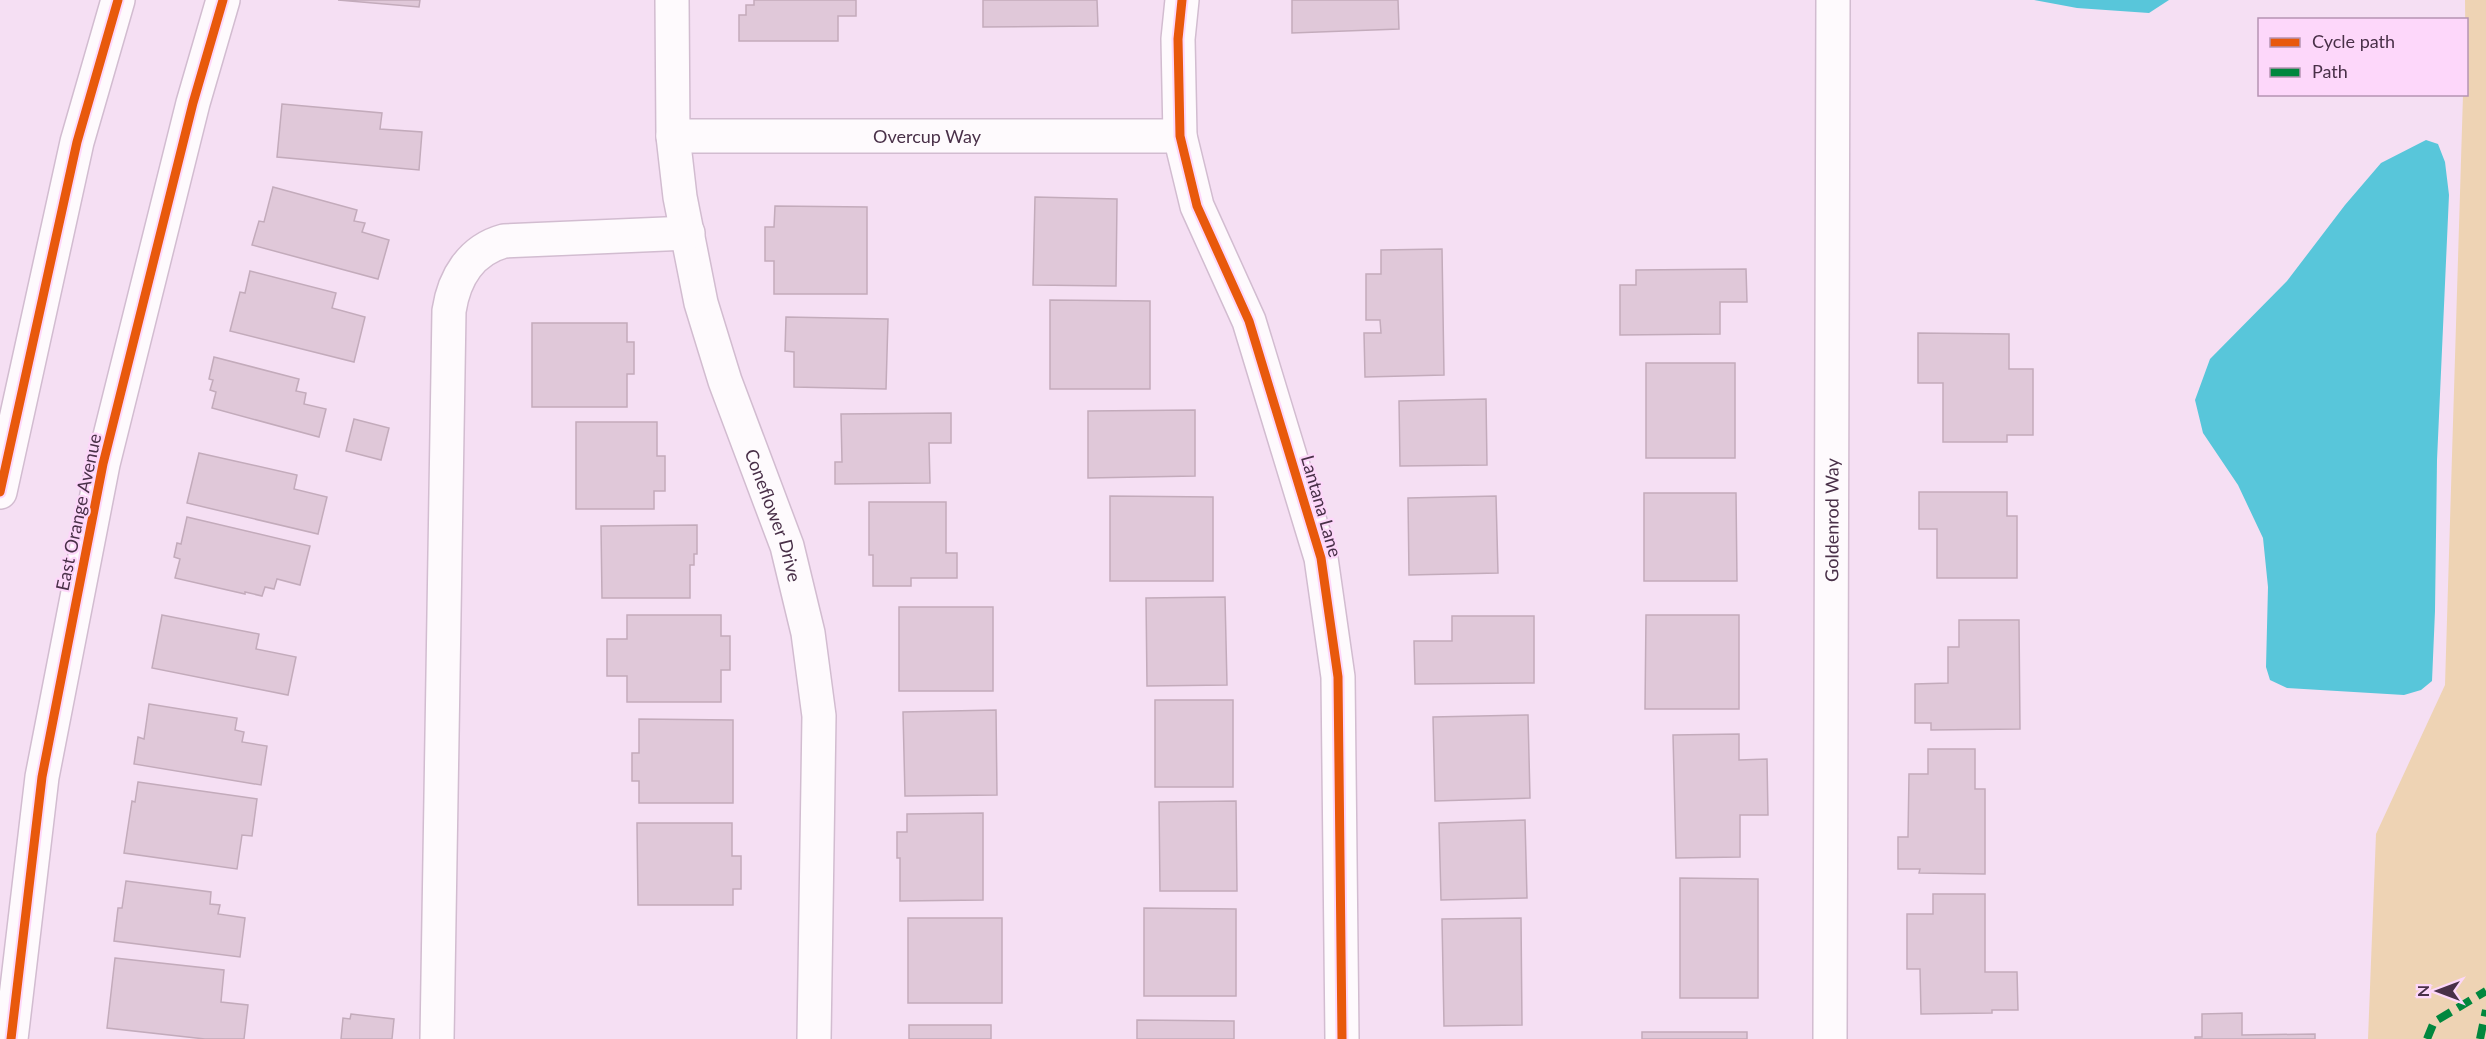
<svg xmlns="http://www.w3.org/2000/svg" width="2486" height="1039" font-family="Lato,sans-serif">
	<rect width="100%" height="100%" fill="#f5dff3"/>
	<polygon fill="#eed3b4" points="2465,0 2486,0 2486,1039 2368,1039 2376,834 2445,685 2463,95 2466,94"/>
	<g fill="#58c6da">
		<polygon points="2034,0 2169,0 2149,13 2077,8"/>
		<polygon points="2426,140 2438,144 2445,162 2449,195 2437,460 2435,611 2432,681 2421,690 2404,695 2287,688 2270,680 2266,667 2268,587 2263,538 2238,485 2203,433 2195,400 2210,359 2287,281 2345,205 2381,163"/>
	</g>
	<g fill="#e0c8d9" stroke="#c3abbb" stroke-width="1.5">
		<polygon points="338,0 420,0 419,7"/>
		<polygon points="754,0 856,0 856,16 838,16 838,41 739,41 739,15 746,15 746,5 754,5"/>
		<polygon points="983,0 1097,0 1098,26 983,27"/>
		<polygon points="1292,0 1398,0 1399,29 1292,33"/>
		<polygon points="282,104 382,113 380,129 422,132 419,170 277,157"/>
		<polygon points="273,187 357,210 354,221 365,223 362,232 389,240 378,279 252,245 259,221 264,222"/>
		<polygon points="1035,197 1117,199 1116,286 1033,285"/>
		<polygon points="775,206 867,207 867,294 774,294 774,261 765,261 765,227 774,227"/>
		<polygon points="1442,249 1444,375 1365,377 1364,333 1381,333 1380,320 1366,320 1366,274 1381,274 1381,250"/>
		<polygon points="1746,269 1747,302 1720,302 1720,334 1620,335 1620,285 1636,285 1636,270"/>
		<polygon points="250,271 336,293 332,308 365,317 354,362 230,331 240,292 245,293"/>
		<polygon points="1050,300 1150,301 1150,389 1050,389"/>
		<polygon points="786,317 888,319 886,389 794,387 794,352 785,351"/>
		<polygon points="532,323 627,323 627,342 634,342 634,374 627,374 627,407 532,407"/>
		<polygon points="1918,333 2009,334 2009,369 2033,369 2033,435 2007,435 2007,442 1943,442 1943,383 1918,383"/>
		<polygon points="214,357 299,379 296,391 306,393 304,404 326,409 319,437 212,408 216,392 210,390 213,380 209,379"/>
		<rect x="1646" y="363" width="89" height="95"/>
		<polygon points="1486,399 1487,465 1400,466 1399,401"/>
		<polygon points="1195,410 1195,476 1088,478 1088,411"/>
		<polygon points="951,413 951,443 929,443 930,483 835,484 835,462 842,462 841,414"/>
		<polygon points="354,419 389,428 381,460 346,451"/>
		<polygon points="576,422 657,422 657,456 665,456 665,491 654,491 654,509 576,509"/>
		<polygon points="199,453 297,475 294,489 327,497 318,534 187,503"/>
		<polygon points="1919,492 2007,492 2007,516 2017,516 2017,578 1937,578 1937,529 1919,529"/>
		<polygon points="1644,493 1736,493 1737,581 1644,581"/>
		<polygon points="1110,496 1213,497 1213,581 1110,581"/>
		<polygon points="1496,496 1498,573 1409,575 1408,498"/>
		<polygon points="869,502 946,502 946,553 957,553 957,578 911,578 911,586 873,586 873,555 869,555"/>
		<polygon points="187,517 310,546 300,585 277,579 274,589 265,587 262,596 245,592 245,594 175,578 180,559 174,557 177,543 181,544"/>
		<polygon points="697,525 697,554 694,554 694,565 690,565 690,598 602,598 601,526"/>
		<polygon points="1225,597 1227,685 1147,686 1146,598"/>
		<rect x="899" y="607" width="94" height="84"/>
		<polygon points="162,615 259,634 256,649 296,657 288,695 152,668"/>
		<polygon points="627,615 721,615 721,636 730,636 730,670 721,670 721,702 627,702 627,676 607,676 607,639 627,639"/>
		<polygon points="1646,615 1739,615 1739,709 1645,709"/>
		<polygon points="1452,616 1534,616 1534,683 1415,684 1414,641 1452,641"/>
		<polygon points="1959,620 2019,620 2020,729 1931,730 1931,723 1915,723 1915,684 1948,683 1948,647 1959,647"/>
		<rect x="1155" y="700" width="78" height="87"/>
		<polygon points="149,704 237,718 235,730 244,732 242,742 267,746 261,785 134,764 138,737 144,739"/>
		<polygon points="996,710 997,795 905,796 903,712"/>
		<polygon points="1528,715 1530,798 1435,801 1433,717"/>
		<polygon points="639,719 733,720 733,803 639,803 639,781 632,781 632,753 639,753"/>
		<polygon points="1739,734 1739,760 1767,759 1768,815 1740,815 1740,857 1676,858 1673,735"/>
		<polygon points="1928,749 1975,749 1975,789 1985,789 1985,874 1919,873 1920,869 1898,869 1898,837 1908,837 1909,774 1928,774"/>
		<polygon points="138,782 257,799 252,836 242,835 237,869 124,853 132,801 135,802"/>
		<polygon points="1236,801 1237,891 1160,891 1159,802"/>
		<polygon points="983,813 983,900 900,901 900,858 897,858 897,832 907,832 907,814"/>
		<polygon points="1525,820 1527,898 1441,900 1439,823"/>
		<polygon points="637,823 732,823 732,856 741,856 741,889 733,889 733,905 638,905"/>
		<polygon points="1680,878 1758,879 1758,998 1680,998"/>
		<polygon points="126,881 211,892 210,904 220,905 218,914 245,918 240,957 114,941 118,908 122,908"/>
		<polygon points="1933,894 1985,894 1985,972 2017,972 2018,1010 1992,1010 1992,1013 1921,1014 1920,969 1907,969 1907,914 1933,914"/>
		<polygon points="1144,908 1236,909 1236,996 1144,996"/>
		<rect x="908" y="918" width="94" height="85"/>
		<polygon points="1521,918 1522,1025 1444,1026 1442,919"/>
		<polygon points="115,958 224,970 221,1002 248,1005 244,1039 205,1039 107,1028"/>
		<polygon points="2242,1013 2242,1035 2315,1034 2315,1039 2195,1039 2195,1037 2202,1037 2202,1014"/>
		<polygon points="351,1014 394,1019 392,1039 341,1039 343,1018 350,1019"/>
		<polygon points="1137,1020 1234,1021 1234,1039 1137,1039"/>
		<rect x="909" y="1025" width="82" height="14"/>
		<rect x="1642" y="1032" width="105" height="7"/>
	</g>
	<g fill="none" stroke-linecap="round" stroke-linejoin="round">
		<g stroke="#d2bcd0" stroke-width="36">
			<g id="minor">
				<path id="s1" d="M672,0L673,136L680,197L701,303L725,381L787,546L808,633L819,716L814,1039"/>
				<polyline points="1182,0 1178,39 1180,136 1197,206 1249,321 1321,558 1338,677 1342,1039"/>
				<path id="s2" d="M673,136H1180"/>
				<polyline points="0,492 77,142 118,0"/>
				<polyline points="11,1039 42,777 103,464 193,103 223,0"/>
				<path d="M437,1039L449,311C454,278 471,250 504,241L688,233"/>
				<path id="s3" d="M1830,1039L1833,0"/>
			</g>
		</g>
		<use href="#minor" stroke="#fefafd" stroke-width="33"/>
		<g stroke="#00873e" stroke-width="8" stroke-dasharray="15 8" stroke-linecap="butt">
			<polyline points="2427,1039 2434,1022 2486,991"/>
			<polyline points="2480,1039 2486,1010"/>
		</g>
		<g stroke="#fdd7fa" stroke-width="13">
			<g id="cycleway">
				<polyline points="1182,0 1178,39 1180,136 1197,206 1249,321 1321,558 1338,677 1342,1039"/>
				<polyline points="0,492 77,142 118,0"/>
				<polyline points="11,1039 42,777 103,464 193,103 223,0"/>
			</g>
		</g>
		<use href="#cycleway" stroke="#e8590c" stroke-width="9"/>
	</g>
	<g text-anchor="middle" dominant-baseline="central" stroke-width="4.5" stroke-linejoin="round" paint-order="stroke">
		<g font-size="18" fill="#493048" stroke="#fdd7fa">
			<text stroke="none"><textPath href="#s2" startOffset="254">Overcup Way</textPath></text>
			<text transform="translate(1322 506) rotate(74)">Lantana Lane</text>
			<text transform="translate(78 512) rotate(-78)">East Orange Avenue</text>
			<text stroke="none"><textPath href="#s1" startOffset="530">Coneflower Drive</textPath></text>
			<text stroke="none"><textPath href="#s3" startOffset="519">Goldenrod Way</textPath></text>
		</g>
	</g>
	<rect x="2258" y="18" width="210" height="78" fill="#fdd7fa" stroke="#b594b3" stroke-width="1.5"/>
	<rect x="2270" y="38" width="30" height="9" fill="#e8590c" stroke="#b594b3" stroke-width="1.5"/>
	<text x="2312" y="48" font-size="18" fill="#493048">Cycle path</text>
	<rect x="2270" y="68" width="30" height="9" fill="#00873e" stroke="#b594b3" stroke-width="1.5"/>
	<text x="2312" y="78" font-size="18" fill="#493048">Path</text>
	<g transform="translate(2438 991) rotate(270)" stroke="#fdd7fa" stroke-width="4.5" paint-order="stroke">
	<path d="M0-4.5L10 22L0 15L-10 22Z" fill="#493048"/>
	<text y="-9" font-size="16" font-weight="bold" text-anchor="middle" fill="#493048">N</text>
	</g>
</svg>
